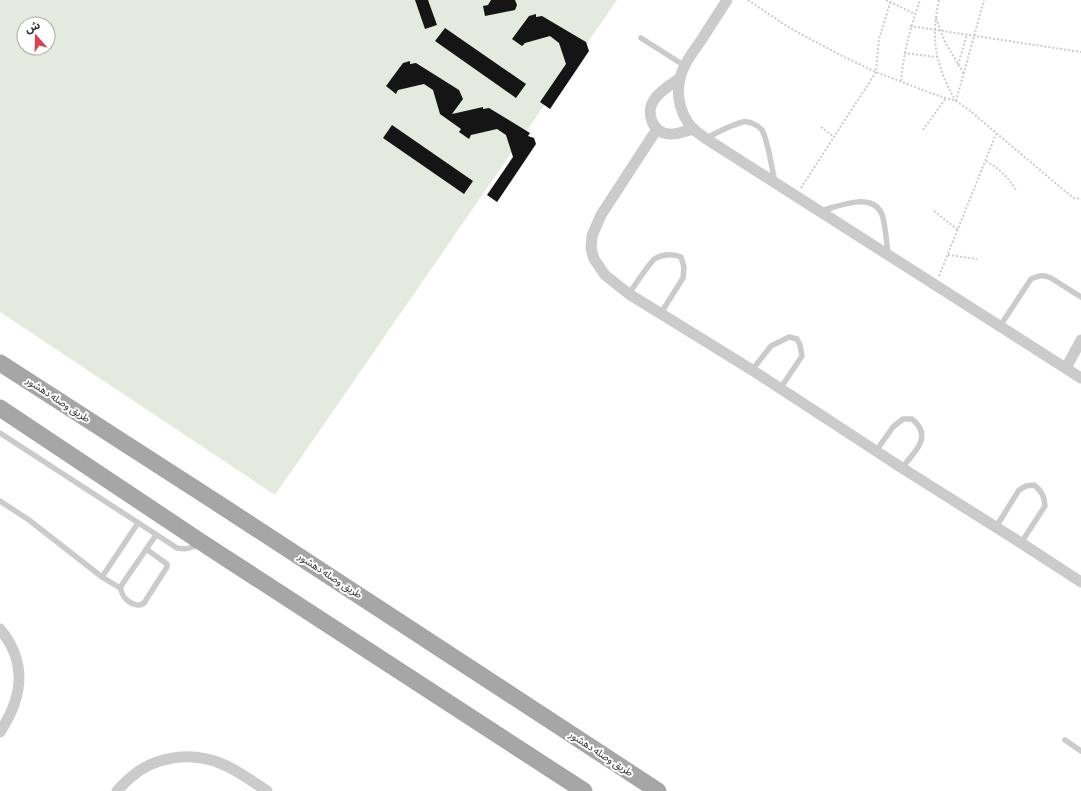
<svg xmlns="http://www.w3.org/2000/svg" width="1081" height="791" font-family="'Source Sans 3','Noto Sans Arabic',sans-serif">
	<rect width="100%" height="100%" fill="#fff"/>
	<path fill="#e4eadd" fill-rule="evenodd" d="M0,0H617L275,495L0,312ZM24,24H48V48H24Z"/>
	<g fill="#151515">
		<polygon points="415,0 428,0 437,25 425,29"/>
		<polygon points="491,0 515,0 517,5 515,10 485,16 483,6 488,5"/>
		<polygon points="536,14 536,17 542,16 586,42 589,51 550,109 540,102 566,64 559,43 550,36 525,43 522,46 512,39 529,16"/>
		<polygon points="445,28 526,84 516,98 435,41"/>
		<polygon points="410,61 410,64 416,63 459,90 463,99 452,114 483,107 483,109 489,108 530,133 528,136 534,138 536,144 497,202 487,195 513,157 506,135 497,129 471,135 469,139 459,132 461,129 440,114 433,90 424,84 398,90 396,94 386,86 403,63"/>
		<polygon points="392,125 473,181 464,194 383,138"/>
	</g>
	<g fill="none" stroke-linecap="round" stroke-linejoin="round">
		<g stroke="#cbcbcb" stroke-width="2" stroke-dasharray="2 2" stroke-linecap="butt">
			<polyline points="748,0 788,27 846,58 876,72 936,95 956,101 969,110 1066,192 1074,198 1081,199"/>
			<polyline points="886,0 915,14"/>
			<path d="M939,0C930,38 936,67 955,100"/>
			<polyline points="936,18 945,42 964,74"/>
			<polyline points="910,26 1081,52"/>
			<polyline points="904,53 937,57"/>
			<polyline points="958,65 967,34"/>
			<path d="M901,81C904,52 910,28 920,0"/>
			<polyline points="956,101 984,0"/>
			<polyline points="821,127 834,137"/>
			<polyline points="923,130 946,98"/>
			<path d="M986,161C1000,169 1008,177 1016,190"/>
			<polyline points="801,188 876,72 879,39 891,0"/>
			<polyline points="934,211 958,230"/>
			<polyline points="948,255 977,259"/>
			<polyline points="939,276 996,134"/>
		</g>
		<g stroke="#cbcbcb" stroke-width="5.5">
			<polyline points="641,38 685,66"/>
			<path d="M706,138C717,133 730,125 743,122C749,121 758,125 762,130C768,140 772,170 775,182"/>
			<path d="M820,211C837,207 869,192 881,212C885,220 887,245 888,255"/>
			<path d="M629,294C634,287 650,261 656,258C664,254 673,254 681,257L684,267L683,278L661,313"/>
			<path d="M1000,326L1031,279C1038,276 1043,274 1051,278L1081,297"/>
			<polyline points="752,370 771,346 789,337 797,339 800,345 802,356 780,389"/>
			<path d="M0,433L177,548C186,550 192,548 200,543"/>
			<path d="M876,451L893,427L903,419H912C934,437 914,452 902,468"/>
			<polyline points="0,501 29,520 102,577 138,523"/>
			<path d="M996,527L1019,490L1026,486L1034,485C1042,491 1044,496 1045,506L1021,543"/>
			<path d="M146,549L167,564V567L144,603C135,610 119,597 121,586L156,535"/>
			<polyline points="102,577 120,588"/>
			<polyline points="1065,740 1081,751"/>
		</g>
		<g stroke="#cbcbcb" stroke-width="11">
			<path d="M727,0C718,14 709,28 700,42C695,49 689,57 685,65C674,86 677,111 693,129C697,132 701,135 705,138L1081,378"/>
			<path d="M680,78C672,84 659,91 654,100C645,113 653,133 669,134C676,135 686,131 694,129"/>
			<polyline points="657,129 601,215 592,236 591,248 594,259 605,275 629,294 752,370 902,468 1021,543 1081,582"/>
			<polyline points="1066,368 1081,340"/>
			<path d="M0,629C28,663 23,697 0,732"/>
			<path d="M117,791C121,787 125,782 130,778C154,756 192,751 222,764C238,770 253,782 267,791"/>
		</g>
		<g stroke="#a6a6a6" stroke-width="17">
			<polyline points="0,363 225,508 658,791"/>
			<polyline points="0,408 201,542 584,791"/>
		</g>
	</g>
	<g text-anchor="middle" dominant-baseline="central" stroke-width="4" stroke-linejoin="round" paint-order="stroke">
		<g font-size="10" fill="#2e2e2e" stroke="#fff">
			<text transform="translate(58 400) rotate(33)">طريق وصله دهشور</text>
			<text transform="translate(330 576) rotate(33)">طريق وصله دهشور</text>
			<text transform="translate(601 754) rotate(33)">طريق وصله دهشور</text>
		</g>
	</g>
	<g transform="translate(36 36) rotate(340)"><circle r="19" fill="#ffffff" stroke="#ababab"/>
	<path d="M0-3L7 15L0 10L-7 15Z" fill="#d14450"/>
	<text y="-6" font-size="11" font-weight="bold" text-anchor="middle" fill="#2e2e2e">ش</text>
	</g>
</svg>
